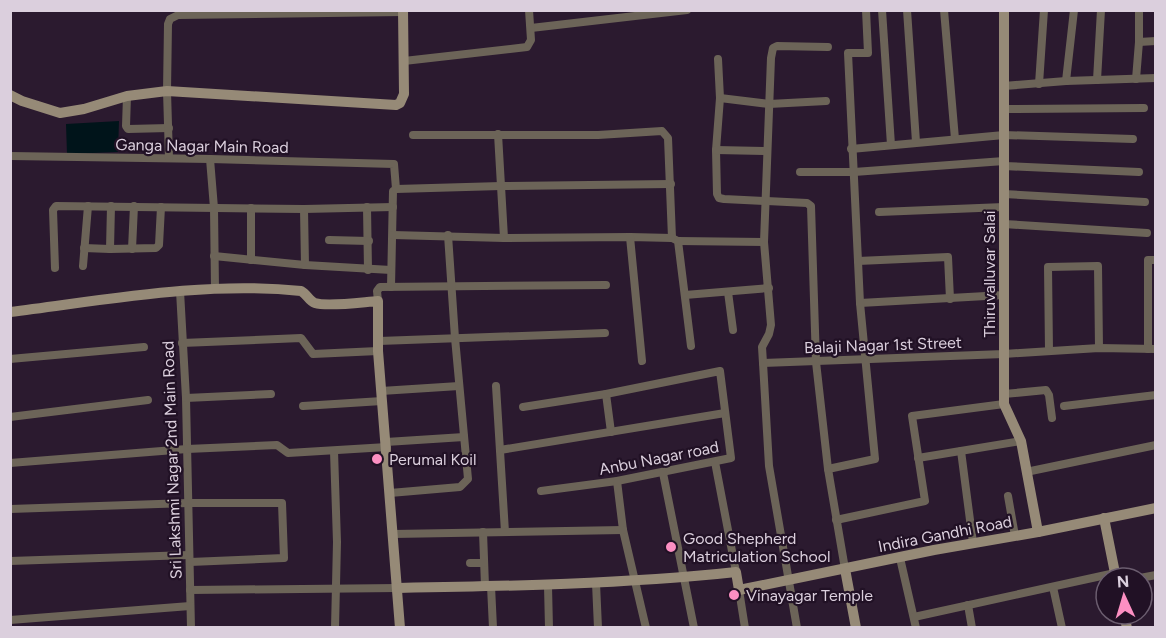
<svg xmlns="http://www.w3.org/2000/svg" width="1166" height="638" font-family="Figtree,sans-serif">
	<rect width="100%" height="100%" fill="#2b1a2f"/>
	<polygon fill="#00141a" points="119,121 118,152 67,154 66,124"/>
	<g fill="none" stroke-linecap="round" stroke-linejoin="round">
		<g stroke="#6c6458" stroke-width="8">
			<polyline points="882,10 891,145"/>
			<polyline points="907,10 916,142"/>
			<polyline points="944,10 955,139"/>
			<polyline points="531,28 687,10"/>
			<polyline points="1139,42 1156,41"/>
			<polyline points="718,59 720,98 716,150 717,194 719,198 724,199 807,203 811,206 816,362 828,469 845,569"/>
			<polyline points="404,61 527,47 531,40 529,10"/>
			<polyline points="1136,79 1139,42 1139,10"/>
			<polyline points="1097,80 1101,10"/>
			<polyline points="1066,81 1074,10"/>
			<polyline points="1039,84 1044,10"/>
			<polyline points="1004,86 1066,81 1156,78"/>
			<polyline points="127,96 126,126 128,129 169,128"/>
			<polyline points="720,98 769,104 826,101"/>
			<polyline points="1004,109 1144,108"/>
			<polyline points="498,134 504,238"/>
			<polyline points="413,135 598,135 662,131 668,138 672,238"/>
			<polyline points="851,149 1004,135 1133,139"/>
			<polyline points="716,150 766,151"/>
			<polyline points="10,156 210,159 394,164 396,189 393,191 391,287"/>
			<polyline points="169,158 167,91 168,24 170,19 178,15 403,12"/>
			<polyline points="210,159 214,208 215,289"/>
			<polyline points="1004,166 1139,172"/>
			<polyline points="800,172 854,172 1004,161"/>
			<polyline points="396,189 501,186 671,184"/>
			<polyline points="1004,194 1145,202"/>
			<polyline points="111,206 110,249 156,248 159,245 161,207"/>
			<polyline points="367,207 368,270"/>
			<polyline points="251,208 251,260"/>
			<polyline points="304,209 305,265"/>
			<polyline points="879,212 1004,207"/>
			<polyline points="1004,224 1147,233"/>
			<polyline points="393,235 504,238 630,237 672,238 678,241 691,346"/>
			<polyline points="630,237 642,361"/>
			<polyline points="329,240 369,241"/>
			<polyline points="678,241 764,242"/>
			<polyline points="84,248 110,249"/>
			<polyline points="132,249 134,206"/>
			<polyline points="214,256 305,265 391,270"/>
			<polyline points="858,261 948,257 950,299"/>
			<polyline points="83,266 88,206"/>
			<polyline points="55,268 53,210 56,206 304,209 393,207"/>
			<polyline points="180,291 186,398 191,628"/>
			<polyline points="728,292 733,330"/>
			<polyline points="685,295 769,288"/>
			<polyline points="378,301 377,291 380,287 606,285"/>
			<polyline points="860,303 1004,295"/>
			<polyline points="379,341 605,333"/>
			<polyline points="182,343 301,338 313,354 378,351"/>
			<polyline points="1148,349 1148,260 1156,260"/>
			<polyline points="1049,351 1048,267 1098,266 1099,348"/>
			<polyline points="10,359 144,347"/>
			<polyline points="763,363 1004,354 1099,348 1156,349"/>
			<polyline points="496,386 505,532"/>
			<polyline points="381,391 459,386"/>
			<polyline points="606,394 611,432"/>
			<polyline points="1004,394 1046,390 1049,395 1052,418"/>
			<polyline points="186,398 271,394"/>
			<polyline points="303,406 382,401"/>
			<polyline points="1064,406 1156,395"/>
			<polyline points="523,407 606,394 720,371 731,458 617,481 541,491"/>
			<polyline points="10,417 148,400"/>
			<polyline points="386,442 464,437"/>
			<polyline points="500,450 725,413"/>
			<polyline points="334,451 337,542 335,628"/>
			<polyline points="961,451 973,543"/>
			<polyline points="918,458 1021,441"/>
			<polyline points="715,462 736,572"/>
			<polyline points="10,463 187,449 277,445 288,453 387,447"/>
			<polyline points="828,469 875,459 860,303 848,53 868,53 866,10"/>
			<polyline points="1026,472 1156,445"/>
			<polyline points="663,473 694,628"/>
			<polyline points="617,481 623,530 646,628"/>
			<polyline points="390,493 460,487 468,479 455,338 448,235"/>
			<polyline points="1008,496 1015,536"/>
			<polyline points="10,509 188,503 282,503 284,558 190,562"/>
			<polyline points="836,520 925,501 912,416 1004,404"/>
			<polyline points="483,532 485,586"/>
			<polyline points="393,534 623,530"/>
			<polyline points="900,558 916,628"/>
			<polyline points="10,561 189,555"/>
			<polyline points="470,563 484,563"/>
			<polyline points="1140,578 1156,575"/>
			<polyline points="596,583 598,628"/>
			<polyline points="491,586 493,628"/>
			<polyline points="548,586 549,628"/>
			<polyline points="1053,587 1062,628"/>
			<polyline points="190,590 398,588"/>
			<polyline points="739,590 745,628"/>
			<polyline points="968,605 972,628"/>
			<polyline points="914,617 1115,573"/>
			<polyline points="10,620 190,606"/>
			<polyline points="797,628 769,466 763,363 762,347 769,334 771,325 764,242 771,58 773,48 777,46 828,47"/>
		</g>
		<g stroke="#968a77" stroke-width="10">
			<polyline points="1004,10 1004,404 1021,441 1038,532"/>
			<polyline points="10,95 22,101 60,113 84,109 127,96 167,91 396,105 400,103 404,94 403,10"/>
			<path d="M10,312C106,300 204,281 301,291C307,294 309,301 315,303C328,307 363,302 378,301V351L400,628"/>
			<polyline points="1104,518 1116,578"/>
			<polyline points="845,569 856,628"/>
			<path d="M398,588C511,586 623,584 736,572L739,590L934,550L1038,532L1156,508"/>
			<polyline points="1124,614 1127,628"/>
		</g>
	</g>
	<g fill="#fc8fc2" stroke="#211125" stroke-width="2">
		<circle cx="377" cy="459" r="6"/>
		<circle cx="671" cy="547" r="6"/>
		<circle cx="734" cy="595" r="6"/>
	</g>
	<g text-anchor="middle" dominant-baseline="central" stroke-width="4.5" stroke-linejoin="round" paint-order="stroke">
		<g font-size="16" fill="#dbcfdd" stroke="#211125">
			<text transform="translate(202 146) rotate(1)">Ganga Nagar Main Road</text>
			<text transform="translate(989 274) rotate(-90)">Thiruvalluvar Salai</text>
			<text transform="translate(883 345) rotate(-2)">Balaji Nagar 1st Street</text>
			<text transform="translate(659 458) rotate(-11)">Anbu Nagar road</text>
			<text transform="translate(172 460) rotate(-92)">Sri Lakshmi Nagar 2nd Main Road</text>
			<text transform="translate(945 534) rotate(-11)">Indira Gandhi Road</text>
		</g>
		<g font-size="16" fill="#dbcfdd" stroke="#211125" text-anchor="start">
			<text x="389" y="459">Perumal Koil</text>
			<text x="683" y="538">Good Shepherd<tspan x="683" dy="18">Matriculation School</tspan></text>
			<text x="746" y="595">Vinayagar Temple</text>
		</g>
	</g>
	<rect width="1166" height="638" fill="none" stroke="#dbcfdd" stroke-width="24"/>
	<g transform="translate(1124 596) rotate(356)"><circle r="28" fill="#211125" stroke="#6b5d6f" stroke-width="1.5"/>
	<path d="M0-4.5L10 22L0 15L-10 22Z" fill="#fc8fc2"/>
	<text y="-9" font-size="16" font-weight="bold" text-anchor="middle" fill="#dbcfdd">N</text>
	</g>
</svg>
